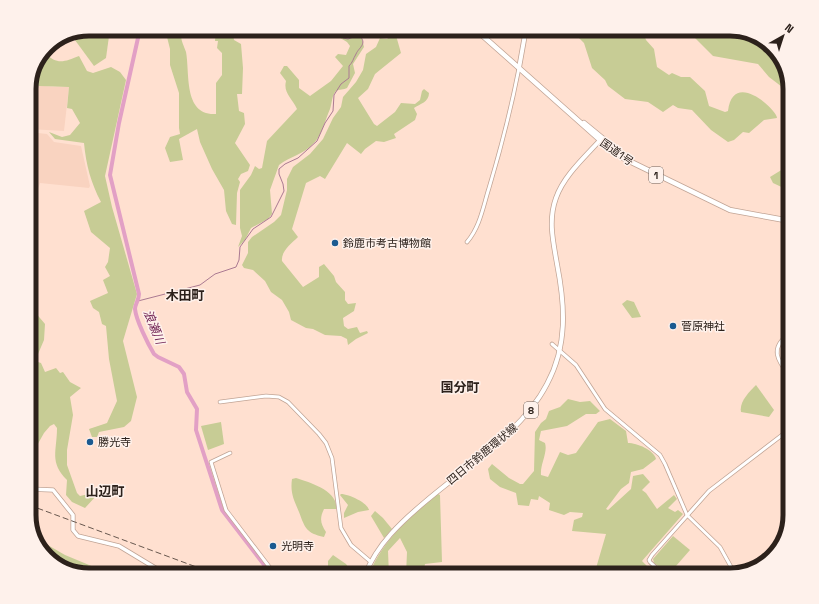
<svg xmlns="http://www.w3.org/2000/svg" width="819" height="604" font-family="'Space Grotesk','Noto Sans JP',sans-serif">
	<rect width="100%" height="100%" fill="#ffe0d0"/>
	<g fill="#f9d3c0">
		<polygon points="31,80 36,85 53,87 69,87 64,131 29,129 29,85"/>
		<polygon points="29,132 47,134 54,142 81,146 90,186 89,188 40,183 37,192 29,191"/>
	</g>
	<g fill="#c7cc95">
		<polygon points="89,29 110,29 106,58 94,66 72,36"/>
		<path d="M165,29H197L194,32H183L181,35C181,41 184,46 186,52C190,73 183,116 216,114V83L222,75V53L217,48L218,41H215L216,29H232L234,40L241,44L243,68L242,94H237L239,111L244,113L245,124L235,143L250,165L248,171L241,174L238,179L240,182L237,193L236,225L232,224L226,211L224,190L212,169L200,142L197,129L179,139L183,160L170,162L165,148L170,137L180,134L179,128V93L170,65V49Z"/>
		<path d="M337,29H352L343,31V36L345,38L358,36L362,39L364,47L353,64L355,73L347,88C344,90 339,89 336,91C332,95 332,103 330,109C325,120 323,132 315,142C304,155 290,156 279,165L270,190L272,214L268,219L251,228L245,240L238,247L242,236L240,228V190L251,175L255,166L259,169L262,168L267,141L297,109C292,98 283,93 286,81L280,73L284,66H287L299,80V88L310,96L331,81L343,66L335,57L338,54L346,55L350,46L347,42L337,36Z"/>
		<path d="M570,29H642L646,40L654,49L657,67L669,75L672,73L681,77H690L705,91L709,106L725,112L728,111C733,69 777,110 777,118L764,120L749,133L743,132L734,140L728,142L711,130L692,110L678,108L673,105L663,112L648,102L625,99L608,86L605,80L592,68L584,43Z"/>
		<polygon points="686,29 730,29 766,41 784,62 790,93 769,77 758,64 713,56"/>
		<path d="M395,32L401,53L375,74L368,89L358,98L374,124L377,126L395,112L401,103L415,104L420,100L422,91L424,89L429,93C429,102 420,104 414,108L417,114L415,120L394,134L396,138L384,142L376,141L365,149L361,154L347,143L325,179L320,176L306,183L292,229L298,237C291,244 281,251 282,261L303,287L319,277V267L324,264L334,276L336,282L345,292V300L348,304L356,303L354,311L343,318L344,326L348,329L357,327L360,333L367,331L368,333L356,339L348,345L347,339L341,336L325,335L313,329L306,328L291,320L289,312L282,300L271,292L265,281L253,270L244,268L242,265L248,253V242L252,237L274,222L281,215L287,190V179L293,167L310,154L323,139L333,118L341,107L343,97L356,82L363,70L366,54L376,47L380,38L387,39Z"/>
		<path d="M45,53C57,65 64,62 79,56L87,71L93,73L111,67L120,72L126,80L105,176L112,207L137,294L123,341L137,397L131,421L124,427L99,432L97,437H92L89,429L107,423L117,401L109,359L106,326L102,324L99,312L93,308L90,301L108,293L103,280L110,276L105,267L108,262L110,248L91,232L84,211L101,202C91,183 86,165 84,143L55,139L49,132L62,137L70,135L80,123L72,109L67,108L69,87L39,86L31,80Z"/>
		<polygon points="790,168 790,191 773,183 770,177 783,169"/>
		<polygon points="627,300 634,302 641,317 632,318 622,304"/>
		<path d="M29,305L45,324L44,340L38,354V362L41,363L45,372L56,368L60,373L63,372L70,382L81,388L70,397L73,415L67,450V465L77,493L80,496L93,493L96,496L85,508L72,502L66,495L67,480C49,462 57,451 57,428L54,424L50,426L44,433L35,449L32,463L29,466V414L35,412L38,407L35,401L29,396Z"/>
		<path d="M756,385L774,410L769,417L741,412C739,402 749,392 756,385Z"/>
		<path d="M568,399L580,402L590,401L600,411L596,414H586L567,426L541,431L539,440L545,443C548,453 540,464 541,475L548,477L560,452L568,455L576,453L598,422L610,419L626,431L628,443C637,443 654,450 656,459L643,469L631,472L629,483L621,489L606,509L608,510L631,489L633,476L643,474L650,482L642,490L646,493L657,509L674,495L677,499L668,508L675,512L678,510L683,514L642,561L656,575H594L606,534L572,531L574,520L582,517L583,513L570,512L564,515L549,510L550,503L539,496L538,500L531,499L529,506L518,505L516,493L500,487L490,479L488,469L492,464L509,478L520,484H523L534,471L535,432L541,423L546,419L549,411L560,407Z"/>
		<polygon points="221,422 224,444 208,450 201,426"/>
		<path d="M296,478C309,482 339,491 336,509H324C319,519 321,524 326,532L324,537C306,533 305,528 299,512C294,500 290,493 292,479Z"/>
		<path d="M341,494C349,494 368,503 369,510L358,512L344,518V513L348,505L340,495Z"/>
		<path d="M438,494L440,495L442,562L425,564L423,575H406L407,552L400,538L388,551L389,575H369C381,542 411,515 438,494Z"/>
		<polygon points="375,511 383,518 392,529 384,538 371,516"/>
		<polygon points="673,536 690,550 669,574 654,563 653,559"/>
		<path d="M34,537L65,555L106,572L105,575C80,575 42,565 34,537Z"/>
		<polygon points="333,555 346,564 354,575 328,575 328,561"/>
	</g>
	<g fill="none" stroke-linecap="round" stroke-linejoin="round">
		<path stroke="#ab7a92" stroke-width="1" d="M138,301L200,285L215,274L236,267L239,260L240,247L253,229L271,217L284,191L283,184L279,174V169L285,164L298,158L317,141L325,123L333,111L334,95L341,84L349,78V66C353,62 353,59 356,54C359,47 368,44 359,35L348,39L343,38L340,29"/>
		<path stroke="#e2a0c5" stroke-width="4" d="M140,29L119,123L110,175L139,294C139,300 135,304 135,309C136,320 148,344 154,354L158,357L179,367L184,374L187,392L197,409L196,430L222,510L272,575"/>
		<g stroke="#c1a495" stroke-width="4.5">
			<g id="tertiary">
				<path d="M467,242C480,227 483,207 489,188C501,148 511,109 519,68"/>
				<path d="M790,333C769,348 777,360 790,377"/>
				<polyline points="552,344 576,365 605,409 660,455 665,464 687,515 720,547 735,574"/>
				<polyline points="220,402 266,396 279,397 288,402 319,434 326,443 332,458 341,528 351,545 371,562"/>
				<polyline points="230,453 211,462 226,510 274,573"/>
				<polyline points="664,575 650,562 649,560 652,555 709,491 790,429"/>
			</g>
		</g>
		<g stroke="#c1a495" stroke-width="5">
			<polyline id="secondary" points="29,489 53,490 73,515 73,530 78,536 119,546 167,575"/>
		</g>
		<g stroke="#c1a495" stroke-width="5.5">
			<g id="primary">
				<polyline points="519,68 526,29"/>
				<path d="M365,575C377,544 401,522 426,501C466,467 523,431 547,384C568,345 565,305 557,264C553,241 548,220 556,198C564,175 586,156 602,138"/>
			</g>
		</g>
		<g stroke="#c1a495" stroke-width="6">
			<g id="trunk">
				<polyline points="475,29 600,140 623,158 730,210 790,221"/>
				<polyline points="584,123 623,155"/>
			</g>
		</g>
		<use href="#tertiary" stroke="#fff" stroke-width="3"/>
		<use href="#secondary" stroke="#fff" stroke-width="3.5"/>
		<use href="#primary" stroke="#fff" stroke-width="4"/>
		<use href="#trunk" stroke="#fff" stroke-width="4.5"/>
		<polyline stroke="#68584f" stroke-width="1" stroke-dasharray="6 3" stroke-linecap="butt" points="29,505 218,575"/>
	</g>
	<g fill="#1b5a90" stroke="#fef1eb" stroke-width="1.5">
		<circle cx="335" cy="243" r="4"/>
		<circle cx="673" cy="326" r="4"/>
		<circle cx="90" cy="442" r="4"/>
		<circle cx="273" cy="546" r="4"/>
	</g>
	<g text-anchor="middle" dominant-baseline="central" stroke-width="3" stroke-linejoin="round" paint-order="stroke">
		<g fill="#fef1eb" stroke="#6b5f59" stroke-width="1">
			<rect x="649" y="167" width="14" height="16" rx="3"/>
			<rect x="524" y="402" width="14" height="16" rx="3"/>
		</g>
		<g font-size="10" font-weight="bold" fill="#2c211b">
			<text x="656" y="175">1</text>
			<text x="531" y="410">8</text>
		</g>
		<g font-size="11" fill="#2c211b" stroke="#fef1eb">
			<text transform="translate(617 152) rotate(35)">国道1号</text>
			<text transform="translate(482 454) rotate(-40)">四日市鈴鹿環状線</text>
		</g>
		<g font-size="11" fill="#2c211b" stroke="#fef1eb" text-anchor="start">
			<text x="343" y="243">鈴鹿市考古博物館</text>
			<text x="681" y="326">菅原神社</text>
			<text x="98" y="442">勝光寺</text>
			<text x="281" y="546">光明寺</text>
		</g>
		<g font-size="12" font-style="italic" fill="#732657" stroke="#fef1eb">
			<text transform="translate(154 327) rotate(68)">浪瀬川</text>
		</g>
		<g font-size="13" font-weight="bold" fill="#2c211b" stroke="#fef1eb">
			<text x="185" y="295">木田町</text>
			<text x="460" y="387">国分町</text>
			<text x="105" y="491">山辺町</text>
		</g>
	</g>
	<path d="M0 0H819V604H0ZM89 36H730A53 53 0 0 1 783 89V515A53 53 0 0 1 730 568H89A53 53 0 0 1 36 515V89A53 53 0 0 1 89 36Z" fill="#fef1eb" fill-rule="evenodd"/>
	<path fill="none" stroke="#2c211b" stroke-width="5" d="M89 36H730A53 53 0 0 1 783 89V515A53 53 0 0 1 730 568H89A53 53 0 0 1 36 515V89A53 53 0 0 1 89 36Z"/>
	<g transform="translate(783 36) rotate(39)" stroke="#fef1eb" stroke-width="3" paint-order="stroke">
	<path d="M0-3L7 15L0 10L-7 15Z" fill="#2c211b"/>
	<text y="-6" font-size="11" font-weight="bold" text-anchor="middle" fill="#2c211b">N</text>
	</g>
</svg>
